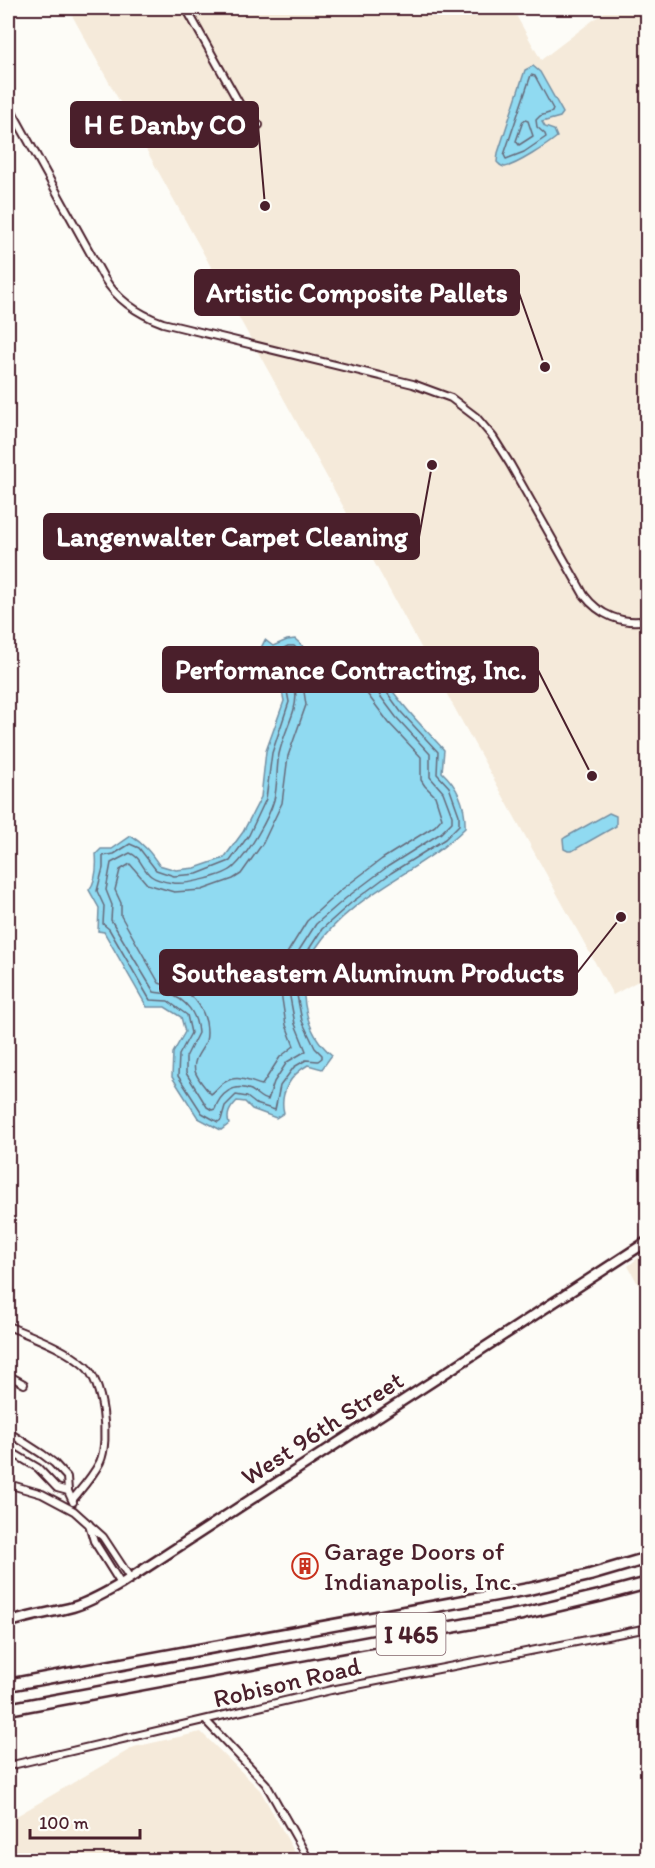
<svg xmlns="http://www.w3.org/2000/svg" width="655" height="1868" font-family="Itim,sans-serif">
	<rect width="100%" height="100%" fill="#fdfcf7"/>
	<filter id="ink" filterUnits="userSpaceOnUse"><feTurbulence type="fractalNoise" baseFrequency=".0167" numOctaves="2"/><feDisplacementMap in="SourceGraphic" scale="12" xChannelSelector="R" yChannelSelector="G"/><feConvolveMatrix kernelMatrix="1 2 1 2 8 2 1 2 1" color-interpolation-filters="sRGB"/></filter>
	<g filter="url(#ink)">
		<g fill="#f5eada">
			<polygon points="68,8 512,8 541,60 609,8 647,8 647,976 613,995"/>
			<polygon points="647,1251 647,1300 628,1266"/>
			<polygon points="201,1732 260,1790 299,1860 8,1860 8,1821 134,1747"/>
		</g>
		<g fill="#90daf1" stroke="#748fa2" stroke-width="1.5">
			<path d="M533,66L540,72L563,113L560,117L542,122L545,127L554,130L557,137C547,145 517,165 505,167C501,167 500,165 497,162L498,153L525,70Z"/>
			<path d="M295,639C317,660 321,657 350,651C381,669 384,682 406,708C418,723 432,736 444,750L442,772C459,788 466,806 465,828C420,873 352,893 316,948C313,953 308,958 307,964C303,976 303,993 305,1005C308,1025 316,1042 332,1055L322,1069L308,1065C290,1075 279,1094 284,1113L276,1118L252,1109L245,1102L237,1101C230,1108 226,1114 229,1124L221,1130L198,1118L172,1077L173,1053L185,1032L181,1017L165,1007H147L104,932L98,931L99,908L89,890C97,880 97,866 96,854L101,849H112L131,836C144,844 151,853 159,865L176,870L195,868L224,858L243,832L261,797L266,751L284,701L279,676L260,650L265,640L273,646L287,640Z"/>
			<polygon points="609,813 616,816 616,826 572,851 568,851 564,849 563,839 566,837"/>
		</g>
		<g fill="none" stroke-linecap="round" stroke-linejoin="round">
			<g stroke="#666a7a" stroke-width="1.5">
				<polygon points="531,75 535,76 553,109 552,112 540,116 536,120 537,127 545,134 546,137 524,152 506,159 504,155"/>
				<polygon points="525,120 528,121 533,136 519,145 516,141 523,121"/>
				<polygon points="288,646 294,646 308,659 326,662 349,658 364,666 375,676 401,712 438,752 437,774 449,787 459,815 459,825 445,839 391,873 351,903 322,929 302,960 297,995 302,1021 315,1048 322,1055 322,1058 318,1061 306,1060 294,1067 280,1086 275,1110 256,1104 247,1097 236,1095 225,1106 221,1120 218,1122 202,1113 178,1076 179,1055 191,1033 187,1015 168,1001 150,1000 109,929 103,924 104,906 97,891 103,868 103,856 114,854 130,844 139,848 156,870 174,876 197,874 230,861 249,835 266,799 272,753 289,702 284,675 272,654"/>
				<path d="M289,654L306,666L326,670L347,666L360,672L369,681L396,717L430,754V777L443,792L452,816V822L441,833L387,867L346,898L316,924L296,955L293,961L290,997L295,1024L306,1051L287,1062L274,1082L268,1100C260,1099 258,1094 251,1090C234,1082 220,1094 215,1109L212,1110L207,1107L186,1073V1057L198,1033C197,1015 187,999 168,994C164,993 159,993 154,992L111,920L112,905L106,890L111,863L130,853C141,857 142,869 151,876C156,880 167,882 173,883C186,885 225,876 234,867C248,854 269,818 274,800C278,785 276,769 279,754C289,712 309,703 283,659L284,656Z"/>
				<path d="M305,675L324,679L346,675L362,687L389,723L421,757V780L425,786L435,796L442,818L435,826L382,859L341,890L307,921L286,955L281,992L286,1025L294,1046L280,1057L262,1085C250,1082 238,1074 225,1082C219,1085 216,1091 211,1094C206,1089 197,1078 195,1071C192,1059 202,1051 206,1041C208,1034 207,1028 206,1022C199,994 184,990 159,983L121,916V903L115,890L120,870L130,864L147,884L174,892L202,890L233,879L241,874L263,843L282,803L288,756L306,705L302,678Z"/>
			</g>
			<g stroke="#4a1f2b" stroke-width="10">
				<g id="street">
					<polyline points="186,8 239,103 259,125"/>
					<polyline points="362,9 362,8"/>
					<path d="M8,104L104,278C118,301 138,314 163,323L413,384L451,398L476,417L493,437L510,464L584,595C599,615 622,625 648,620"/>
					<path d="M8,1326C33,1337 63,1347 85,1366C103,1382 110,1440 100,1462C93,1476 83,1487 73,1499"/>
					<polyline points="8,1375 24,1384"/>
					<polyline points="8,1432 42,1454 54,1463 67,1477 68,1491 73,1502"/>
					<polyline points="8,1450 38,1468 57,1488 68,1491"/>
					<polyline points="8,1484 42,1494 74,1511 103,1537 130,1578"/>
					<polyline points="89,1524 94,1541 121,1584"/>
					<polyline points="206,1721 266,1784 309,1860"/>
					<polyline points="8,1766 331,1690 648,1628"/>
				</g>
			</g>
			<g stroke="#4a1f2b" stroke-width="13">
				<path id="secondary" d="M8,1623C29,1615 51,1613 73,1607C90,1602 105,1593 121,1584L648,1241"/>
			</g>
			<g stroke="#4a1f2b" stroke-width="15">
				<g id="highway">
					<polyline points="8,1685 529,1589 590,1575 648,1558"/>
					<polyline points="8,1709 522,1614 599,1596 648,1583"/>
				</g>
			</g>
			<use href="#street" stroke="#fdfcf7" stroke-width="6"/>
			<use href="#secondary" stroke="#fdfcf7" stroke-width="8"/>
			<use href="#highway" stroke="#fdfcf7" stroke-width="10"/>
		</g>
	</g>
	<defs>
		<g id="building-ring" transform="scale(1.35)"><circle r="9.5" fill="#fdfcf7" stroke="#c8321e" stroke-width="1.5"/><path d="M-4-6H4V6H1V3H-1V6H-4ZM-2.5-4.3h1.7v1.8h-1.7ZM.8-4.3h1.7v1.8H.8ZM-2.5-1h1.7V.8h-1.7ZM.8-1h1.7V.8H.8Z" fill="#c8321e"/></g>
	</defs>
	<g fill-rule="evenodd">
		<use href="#building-ring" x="305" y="1566"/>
	</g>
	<g text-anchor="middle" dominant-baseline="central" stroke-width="5" stroke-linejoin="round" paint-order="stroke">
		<rect fill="#fdfcf7" stroke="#806168" stroke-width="1.5" x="376.5" y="1613" width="69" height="42" rx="4.5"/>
		<g font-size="24" font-weight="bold" fill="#4a1f2b">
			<text x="411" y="1634">I 465</text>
		</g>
		<g font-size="26" fill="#4a1f2b" stroke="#fdfcf7">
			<text transform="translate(322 1428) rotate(-33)">West 96th Street</text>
			<text transform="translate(287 1682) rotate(-13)">Robison Road</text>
		</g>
		<g font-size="26" fill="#4a1f2b" stroke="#fdfcf7" text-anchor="start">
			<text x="324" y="1551">Garage Doors of<tspan x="324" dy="30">Indianapolis, Inc.</tspan></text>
		</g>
	</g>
	<path fill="none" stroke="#4a1f2b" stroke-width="2" d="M265 206L258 125M545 367L519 293M432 465L419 537M592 776L538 670M621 917L577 973"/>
	<g fill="#4a1f2b" stroke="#fdfcf7" stroke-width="2">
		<circle cx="265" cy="206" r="6"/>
		<circle cx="545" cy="367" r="6"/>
		<circle cx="432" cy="465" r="6"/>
		<circle cx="592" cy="776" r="6"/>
		<circle cx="621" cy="917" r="6"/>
	</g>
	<g fill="#4a1f2b" stroke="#4a1f2b" stroke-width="2">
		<rect x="71" y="102" width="187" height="45" rx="6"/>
		<rect x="195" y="270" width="324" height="45" rx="6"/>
		<rect x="44" y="514" width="375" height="45" rx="6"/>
		<rect x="163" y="647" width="375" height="45" rx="6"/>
		<rect x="160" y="950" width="417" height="45" rx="6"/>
	</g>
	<g font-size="27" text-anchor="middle" font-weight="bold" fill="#fff">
		<text x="165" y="134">H E Danby CO</text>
		<text x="357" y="302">Artistic Composite Pallets</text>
		<text x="232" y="546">Langenwalter Carpet Cleaning</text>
		<text x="351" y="679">Performance Contracting, Inc.</text>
		<text x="368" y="982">Southeastern Aluminum Products</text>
	</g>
	<rect width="655" height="1868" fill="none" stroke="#fdfcf7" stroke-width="30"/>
	<rect x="15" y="15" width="625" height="1838" fill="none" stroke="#4a1f2b" stroke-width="2" filter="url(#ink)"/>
	<path d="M30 1829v9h110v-9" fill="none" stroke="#4a1f2b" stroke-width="3"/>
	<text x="39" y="1829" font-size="18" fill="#4a1f2b" stroke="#fdfcf7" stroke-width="4.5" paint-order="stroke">100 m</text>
</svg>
